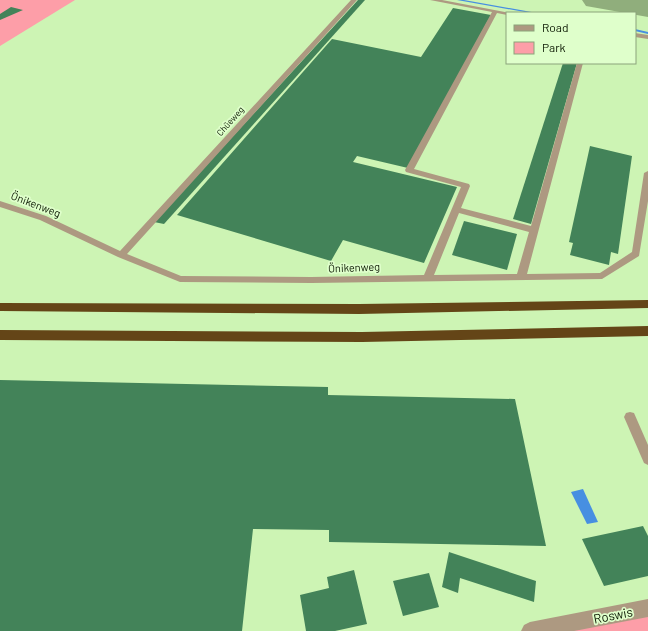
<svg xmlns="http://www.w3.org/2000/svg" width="648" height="631" font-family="Barlow,sans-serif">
	<rect width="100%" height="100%" fill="#cdf4b4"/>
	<g fill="#fd9ea8">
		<polygon points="0,0 75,0 0,46"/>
		<polygon points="648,608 648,631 530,631"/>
	</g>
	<polygon fill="#478fe1" points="583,489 598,522 587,524 571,492"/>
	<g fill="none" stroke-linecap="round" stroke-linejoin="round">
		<g fill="#478fe1" fill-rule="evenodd">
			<polygon points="457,0 464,0 537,13 530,13"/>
			<polygon points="635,29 648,32 648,34 635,31"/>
		</g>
		<polygon fill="#90ae7c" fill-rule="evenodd" points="582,0 648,0 648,17 586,6"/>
	</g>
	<g fill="#438359">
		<polygon points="358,0 365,0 164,224 154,222"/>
		<polygon points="11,7 23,10 0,20 0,14"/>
		<polygon points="453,8 491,15 408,168 357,156 353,162 457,187 424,263 343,240 331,261 177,215 332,39 421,57"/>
		<polygon points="563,63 577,63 531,224 513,219"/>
		<polygon points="590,146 632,156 618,254 611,252 609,265 570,255 573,243 569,242"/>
		<polygon points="464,221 517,234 507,270 452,255"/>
		<polygon points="0,380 328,387 328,395 515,399 546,546 329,542 329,530 253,529 242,631 0,631"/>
		<polygon points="643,526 648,536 648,576 604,586 582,539"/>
		<polygon points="449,552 536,581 534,602 460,578 458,593 442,587"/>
		<polygon points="354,570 367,624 335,631 306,631 300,595 329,588 327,577"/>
		<polygon points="429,573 439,607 403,616 393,581"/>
	</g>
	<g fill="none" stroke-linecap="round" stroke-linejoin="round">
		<g fill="#ad9981" fill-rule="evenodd">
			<path d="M351,0H357L127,254L181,276L311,277L424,275L461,187L406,172L405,170L492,12L430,0H442L510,13H507V15L497,13L414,169L469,184L470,186L461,208L531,226L577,63H583L527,274L600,273L632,252L644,173L648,171V201L639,256L602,279L311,283L180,282L118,257L40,220L0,207V201L46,216L120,251ZM459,213L529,232L517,274L434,275Z"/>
			<polygon points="635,33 648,35 648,39 635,37"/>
			<polygon points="630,412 634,413 648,445 648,465 644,463 624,417 626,413"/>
		</g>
		<polygon fill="#ad9981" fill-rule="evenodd" points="648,599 648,617 574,631 521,631 524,625 530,622"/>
		<g fill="#644517" fill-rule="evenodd">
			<polygon points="648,300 648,308 359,314 0,311 0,303 359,304"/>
			<polygon points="648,326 648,336 362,342 0,340 0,330 362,332"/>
		</g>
	</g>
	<g text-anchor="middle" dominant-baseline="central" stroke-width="3.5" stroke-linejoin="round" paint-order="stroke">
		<g font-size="9" fill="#0c1903" stroke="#dfffcb">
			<text transform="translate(230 121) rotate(-48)">Chüeweg</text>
		</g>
		<g font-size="11" fill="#0c1903" stroke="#dfffcb">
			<text transform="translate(36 204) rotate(21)">Önikenweg</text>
			<text transform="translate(354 267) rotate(-2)">Önikenweg</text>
		</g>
		<g font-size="13" fill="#0c1903" stroke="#dfffcb">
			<text transform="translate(613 615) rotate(-11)">Roswis</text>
		</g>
	</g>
	<rect x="506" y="12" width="130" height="52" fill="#dfffcb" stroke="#8ba37b"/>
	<rect x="514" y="25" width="20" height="6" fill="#ad9981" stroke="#8ba37b"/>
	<text x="542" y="32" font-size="12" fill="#0c1903">Road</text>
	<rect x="514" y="42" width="20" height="12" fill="#fd9ea8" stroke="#8ba37b"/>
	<text x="542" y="52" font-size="12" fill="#0c1903">Park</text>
</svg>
